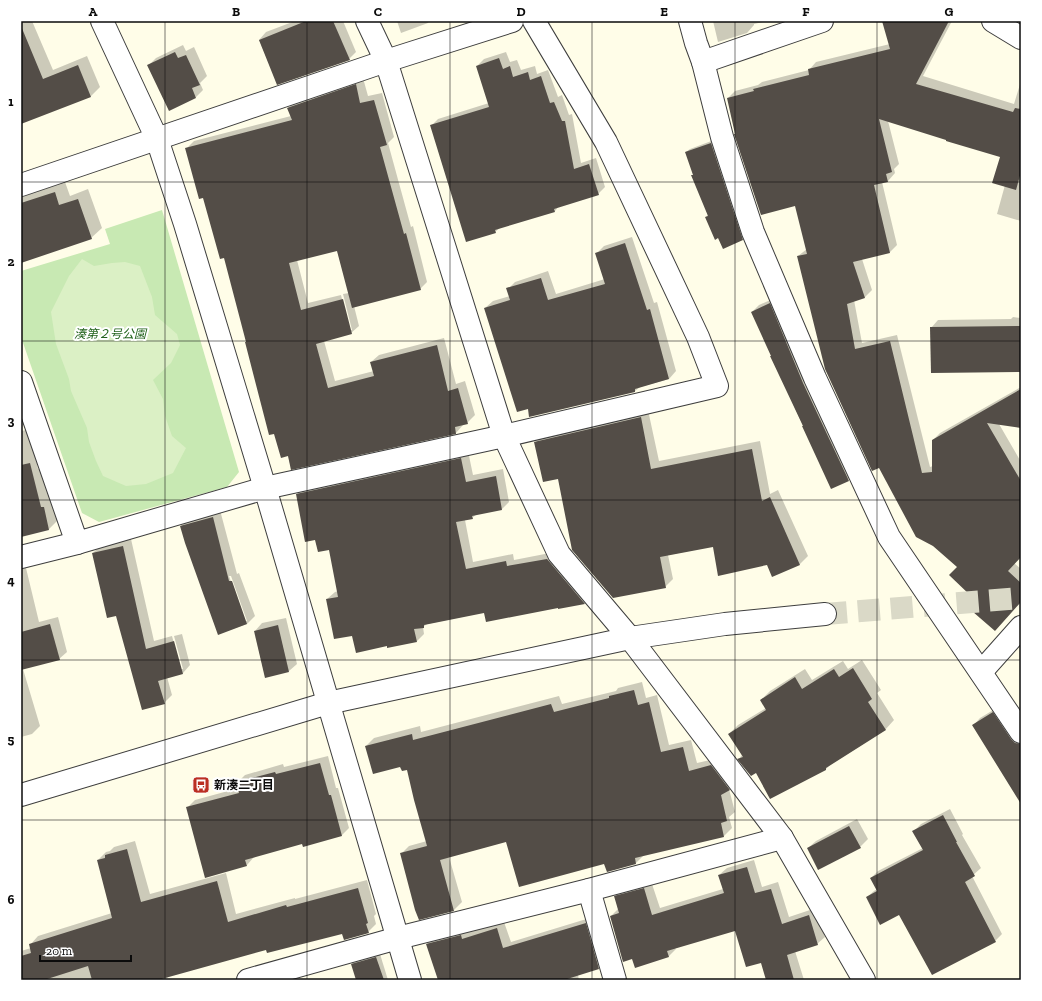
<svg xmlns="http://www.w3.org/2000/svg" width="1042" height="1001" font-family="'Zilla Slab','Noto Sans JP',serif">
	<rect width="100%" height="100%" fill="#fffde8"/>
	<polygon fill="#c8e9b3" points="162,210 239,472 227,487 99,522 82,513 21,337 21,271 110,244 105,229"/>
	<polygon fill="#dbf0c5" points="82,259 94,266 112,263 125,262 140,266 152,297 155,315 177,334 180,345 171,363 153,380 163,399 165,416 172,436 186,448 173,473 146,484 126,486 103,476 96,461 89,442 87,428 71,391 69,379 56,344 51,312 69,276"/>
	<g fill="#0003" fill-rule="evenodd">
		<polygon points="21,21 32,21 53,70 87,56 100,87 91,96 21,123"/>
		<polygon points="295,21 343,21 356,52 349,59 278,84 259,40 266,32"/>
		<polygon points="397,21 429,21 428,23 401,33"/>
		<polygon points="713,21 767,21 754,24 754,25 747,33 718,42"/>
		<polygon points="883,21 952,21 923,76 1014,104 1021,81 1021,221 997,214 1005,185 1001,156 888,121 899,164 894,169 895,173 888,181 882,182 897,245 890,252 862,259 872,290 865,297 854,300 862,343 897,335 930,467 933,466 933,440 940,433 1021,387 1021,427 999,424 1021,462 1021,556 1014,563 1021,569 1021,602 974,597 798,256 807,249 796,205 728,98 735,91 758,85 762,82 809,70 816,62 890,44"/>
		<polygon points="183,45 186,51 194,47 207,76 200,83 203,90 196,97 149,65 156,58"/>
		<polygon points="506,52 510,62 517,60 521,70 535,66 537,74 548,70 558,97 562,95 569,115 572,114 581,163 596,158 605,187 598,194 559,206 555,211 501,227 495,232 431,126 438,119 489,103 477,66 484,59"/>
		<path d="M363,78L368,96L382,93L394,137L388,143L411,227L413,226L427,282L420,289L354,306L359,326L351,333L324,341L335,381L374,371L371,362L379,355L444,338L456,384L465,381L475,415L467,423L463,424V425L456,433L291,468L288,455L225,257L186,149L194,141L291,116L288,108L295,101ZM337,250L349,293L343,294L352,330H350L341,295L308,303L297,260Z"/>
		<polygon points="714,140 746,235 742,239 718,237 706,217 708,215 686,152 690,149"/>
		<polygon points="65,182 70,196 88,189 102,228 91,238 21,262 21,197"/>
		<polygon points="632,237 654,303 657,302 676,371 669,379 640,387 635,391 528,407 485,308 493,301 510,296 508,289 515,282 548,271 556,294 605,279 597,253 604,246"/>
		<polygon points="777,297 856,473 849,480 803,426 752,312 759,305"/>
		<polygon points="1013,317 1021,318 1021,371 931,328 938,320 1011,319"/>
		<polygon points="648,410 659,461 760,441 770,494 778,490 808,556 800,564 773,576 768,564 714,546 668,555 673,579 665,587 559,478 536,442 543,434"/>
		<polygon points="31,429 38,469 42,468 50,499 53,498 58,520 49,529 21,536 21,431"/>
		<polygon points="468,451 473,475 503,469 509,502 502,509 477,514 472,518 465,520 473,562 513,554 514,560 555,552 591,596 584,603 559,608 559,607 485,612 427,624 423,627 424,634 417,641 387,645 353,634 327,599 335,592 338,591 330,549 316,539 297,494 305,487"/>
		<path d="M220,510L237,574L239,573L255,616L247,624L227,631L181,526L189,518ZM229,576H231L247,621H245Z"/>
		<polygon points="131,539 154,641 172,636 181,669 183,669 174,636 182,634 190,665 183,673 167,677 172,695 164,703 117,615 93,553 101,545"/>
		<polygon points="26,568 39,622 58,617 67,652 59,659 23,669 40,726 32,734 21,737 21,569"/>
		<polygon points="286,618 297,664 289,671 265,677 255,631 262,623"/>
		<polygon points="862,660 881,690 877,693 894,720 885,730 830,765 826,769 757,772 739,759 742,755 729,734 738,725 766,708 761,700 770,691 805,669 812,680 843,661 848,669"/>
		<polygon points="642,682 646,698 657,695 669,745 691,740 697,763 719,758 737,781 729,789 735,812 729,817 732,828 724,836 644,855 636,863 607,871 605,863 507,841 449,857 462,902 454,910 401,854 409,846 427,841 408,768 401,765 366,746 374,738 420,726 421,732 559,696 562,704 616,691 618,688"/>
		<polygon points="1000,706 1021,734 1021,789 973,726 980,718"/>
		<polygon points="328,756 336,788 338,788 349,828 342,835 303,843 254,856 254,857 247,865 187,808 195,800 239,788 237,783 245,775 283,764 284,767"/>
		<polygon points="950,809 963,834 962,835 981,868 972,876 1002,934 995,941 900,913 867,897 874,891 877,889 871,878 878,871 923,848 914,831 921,824"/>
		<polygon points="857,819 868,839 860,847 808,848 816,841"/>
		<polygon points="135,841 150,894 226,873 236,914 295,898 295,899 367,880 376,914 374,916 376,924 368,932 342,932 267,949 169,976 165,980 21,980 21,951 31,948 30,945 38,936 112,913 98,860 106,852 110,851 114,847"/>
		<polygon points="754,860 762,887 778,882 789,917 816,908 825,937 817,944 795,951 804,980 768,980 762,961 735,929 675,948 676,949 668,957 632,958 611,916 618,909 615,896 623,889 651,881 660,908 723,889 719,875 727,868"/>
		<polygon points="593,917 606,961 598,968 578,975 579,980 453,980 427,944 435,937 468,928 469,932 504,922 511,942"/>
		<polygon points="380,954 388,980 357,980 352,964 356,961"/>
	</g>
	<g fill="#534d47">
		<polygon points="306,21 333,21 350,60 277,85 259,40"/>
		<polygon points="882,21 949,21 916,84 1013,112 1015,108 1021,109 1021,172 1016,190 992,183 1000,157 946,141 946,140 879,119 892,172 886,174 888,182 874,185 890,253 853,262 865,298 847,304 855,349 890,341 922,473 932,472 932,440 1021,389 1021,428 987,423 1021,481 1021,557 1008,571 1021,583 1021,602 995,631 965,605 972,597 949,575 957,567 933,546 916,537 879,468 872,471 825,369 797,256 807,254 795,206 761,215 734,134 735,134 727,98 754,91 753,89 809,75 808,69 890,49"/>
		<polygon points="21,26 43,79 78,65 91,97 21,124"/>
		<polygon points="175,52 178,58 186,55 200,85 192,88 196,98 169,111 147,65"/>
		<polygon points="499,58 503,69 510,66 513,77 528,72 530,80 541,76 550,103 554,102 562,121 565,121 574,169 589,164 599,195 554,209 555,212 495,230 496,233 466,242 430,125 489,107 476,66"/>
		<polygon points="356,84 360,103 374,100 387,145 380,147 404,234 406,233 421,290 352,308 337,251 289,263 301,310 343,299 352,334 316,344 328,388 374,376 370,362 437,345 448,391 458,388 468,424 455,427 456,434 291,470 288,456 281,458 274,434 269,435 245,342 246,342 224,258 220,259 203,198 199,199 185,148 292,120 287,108"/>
		<polygon points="711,143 743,240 723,249 718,238 715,240 705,217 708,216 691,175 693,175 685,152"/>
		<polygon points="55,192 59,205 78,199 92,239 21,263 21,203"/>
		<polygon points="625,243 647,310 650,309 669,379 635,389 635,392 529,417 528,409 517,412 484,308 510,300 506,288 541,278 548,300 605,284 595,253"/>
		<polygon points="770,303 803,383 849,481 831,489 802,426 803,426 770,356 771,356 751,312"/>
		<polygon points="1021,326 1021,372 931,373 930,327"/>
		<polygon points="641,417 651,469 752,449 762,501 770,497 800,565 772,577 767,565 718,576 713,547 660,557 666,588 613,598 572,550 558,479 543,482 534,442"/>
		<polygon points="461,458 466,482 496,476 502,510 472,516 473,519 456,522 466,569 506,561 507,566 547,559 585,604 558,609 558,608 486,622 484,613 424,625 424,628 414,629 417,642 387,648 387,646 356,653 352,636 334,639 326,599 338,597 329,550 318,552 315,540 305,542 296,494"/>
		<polygon points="30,463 41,507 44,507 49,530 21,537 21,465"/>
		<polygon points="213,517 229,581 232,581 247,624 218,635 185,543 180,526"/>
		<polygon points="123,546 146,649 174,641 183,674 158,681 165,704 142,710 116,616 107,618 92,553"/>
		<polygon points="50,624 60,660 21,670 21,632"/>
		<polygon points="278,625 289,672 265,678 254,631"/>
		<polygon points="853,668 872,699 868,702 886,730 826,768 826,770 770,799 756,773 751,776 737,759 743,757 728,734 766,710 760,700 795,677 802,689 834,669 839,677"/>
		<polygon points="634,690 638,705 649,702 661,752 683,747 689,771 711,765 730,790 721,795 727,821 721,823 724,837 635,858 636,864 607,872 604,864 519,887 506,842 440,860 454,911 419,920 415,910 400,853 427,846 414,800 407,770 402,771 400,767 373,774 365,746 412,734 413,740 551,704 554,712 609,698 609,696"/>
		<polygon points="993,712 1011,739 1015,743 1021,744 1021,804 972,725"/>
		<polygon points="320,763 329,795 331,795 342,836 303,847 302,844 245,860 247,866 205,878 186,807 239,793 236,782 275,772 276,774"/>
		<polygon points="943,815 957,842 956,842 975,876 965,882 996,942 932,975 899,915 880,925 866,897 877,891 870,878 923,850 912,831"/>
		<polygon points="849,826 861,848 818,870 807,848"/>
		<polygon points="127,849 141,902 217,881 228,922 286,905 287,907 358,888 368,923 366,924 369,933 344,940 342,934 267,953 266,950 158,980 92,980 88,966 44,980 21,980 21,956 31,953 29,944 112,918 97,860 105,858 105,855"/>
		<polygon points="747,867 755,893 771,889 782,924 809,915 818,945 787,955 794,980 766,980 761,963 746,967 735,931 667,951 669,957 635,968 632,959 623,962 610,916 619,913 614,896 644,888 652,915 724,893 718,875"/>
		<polygon points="586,923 599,969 564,980 438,980 426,944 461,935 462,939 497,928 503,948"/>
		<polygon points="376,957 384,980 356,980 351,964"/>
	</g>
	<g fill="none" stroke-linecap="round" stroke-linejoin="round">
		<polyline stroke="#dad9c7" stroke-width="22" stroke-dasharray="22 11" stroke-linecap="butt" points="825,614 1021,598"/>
		<g stroke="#3e3e3e" stroke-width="24">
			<g id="minor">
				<polyline points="102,21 157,139 185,224 265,488 410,980"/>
				<polyline points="367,21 386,61 504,436 559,554 630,638 782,838 864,980"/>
				<polyline points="690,21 696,43 703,62 722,137 753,232 815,378 889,537 1021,732"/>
				<polyline points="993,21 1021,38"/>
				<polyline points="703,62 822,21"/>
				<polyline points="21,185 386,61 512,21"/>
				<polyline points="21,382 77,543 265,488 504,436 717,386 698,337 606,142 534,21"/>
				<polyline points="21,557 77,543"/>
				<polyline points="981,672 1021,627"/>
				<polyline points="21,795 328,703 630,638 725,624 825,614"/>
				<polyline points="589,890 615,980"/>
				<polyline points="248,980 398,938 589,890 782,838"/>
			</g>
		</g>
		<use href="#minor" stroke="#fff" stroke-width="22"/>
	</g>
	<path fill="none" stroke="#0b0b0b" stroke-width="1" stroke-opacity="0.55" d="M165,21V980M307,21V980M450,21V980M592,21V980M735,21V980M877,21V980M21,182H1021M21,341H1021M21,500H1021M21,660H1021M21,820H1021"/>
	<defs>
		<g id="bus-square" transform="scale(0.9)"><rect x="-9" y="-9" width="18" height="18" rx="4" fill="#bb2e22" stroke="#fff"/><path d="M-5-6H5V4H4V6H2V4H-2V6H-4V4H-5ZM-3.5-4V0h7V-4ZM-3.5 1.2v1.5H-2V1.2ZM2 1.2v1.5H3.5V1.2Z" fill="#fff"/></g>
	</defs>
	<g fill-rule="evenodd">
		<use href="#bus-square" x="201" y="785"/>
	</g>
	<g text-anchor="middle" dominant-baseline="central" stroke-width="4" stroke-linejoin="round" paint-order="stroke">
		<g font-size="12" font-style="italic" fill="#21621b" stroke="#fff">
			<text x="110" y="334">湊第２号公園</text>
		</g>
		<g font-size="12" font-weight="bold" fill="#0b0b0b" stroke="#fff" text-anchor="start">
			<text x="214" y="785">新湊二丁目</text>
		</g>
	</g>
	<rect width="1042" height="1001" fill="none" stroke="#ffffff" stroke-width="44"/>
	<path d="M40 955v6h91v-6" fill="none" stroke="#0b0b0b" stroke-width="2"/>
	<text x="46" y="955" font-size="12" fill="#0b0b0b" stroke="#ffffff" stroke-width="3" paint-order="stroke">20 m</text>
	<rect x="22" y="22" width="998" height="957" fill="none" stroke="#0b0b0b" stroke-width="1.5"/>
	<g font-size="13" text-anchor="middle" font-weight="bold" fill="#0b0b0b">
		<text x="93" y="16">A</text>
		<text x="236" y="16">B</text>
		<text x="378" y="16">C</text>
		<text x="521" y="16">D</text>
		<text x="664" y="16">E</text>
		<text x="806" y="16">F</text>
		<text x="949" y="16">G</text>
		<text x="11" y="106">1</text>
		<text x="11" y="266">2</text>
		<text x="11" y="425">3</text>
		<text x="11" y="585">4</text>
		<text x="11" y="744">5</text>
		<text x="11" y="904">6</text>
	</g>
</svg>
